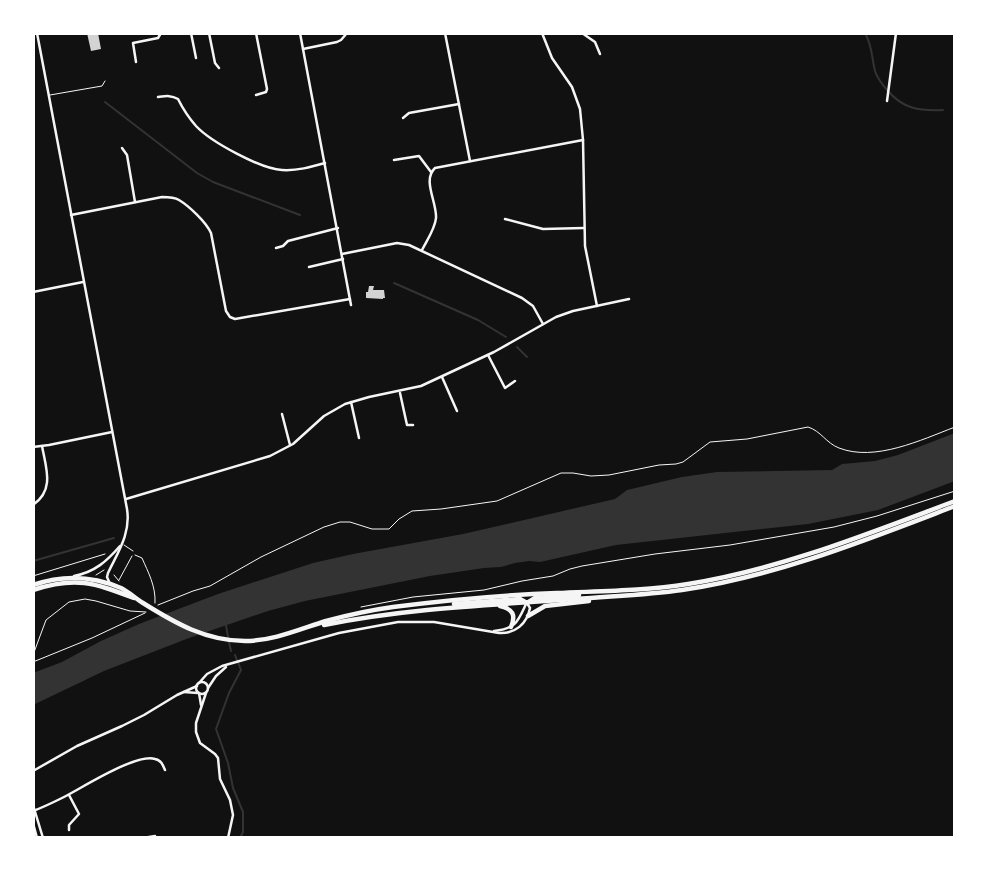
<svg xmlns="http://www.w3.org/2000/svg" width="988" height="871" font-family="'Public Sans',sans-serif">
	<rect width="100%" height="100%" fill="#111"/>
	<polygon fill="#333" points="955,433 955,481 878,510 808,524 616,545 540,562 529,561 515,563 501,567 484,568 430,576 305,601 268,611 189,638 104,671 33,705 33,673 62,662 101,641 139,624 218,594 313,563 353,554 463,534 615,499 627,490 682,477 717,472 832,470 842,464 875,461 898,455"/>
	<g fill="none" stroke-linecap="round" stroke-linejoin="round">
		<g stroke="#333" stroke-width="2">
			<path d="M865,33C873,48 871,55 875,71C877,78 882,84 887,90C903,109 919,111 943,110"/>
			<polyline points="105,102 197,173 213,182 300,215"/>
			<polyline points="394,283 478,320 506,337"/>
			<polyline points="517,347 527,357"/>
			<polyline points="33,561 114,538"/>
			<polyline points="226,625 228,637"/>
			<polyline points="229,642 231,651"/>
			<polyline points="235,655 241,670 229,693 216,729 228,763 233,788 243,812 243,832 240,838"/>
		</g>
	</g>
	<g fill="#d3d3d3">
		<polygon points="87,33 98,33 101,49 91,51"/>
		<polygon points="369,286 374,286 373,290 384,290 385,298 383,298 383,299 366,298 366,292 368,292"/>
	</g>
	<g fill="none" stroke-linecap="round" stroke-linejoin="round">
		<g stroke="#f5f5f5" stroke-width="1">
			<path d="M135,555L142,558C148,572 156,586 155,603"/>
			<polyline points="96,575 104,570"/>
			<polyline points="114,575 119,581"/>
			<polyline points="33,576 105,554"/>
			<polyline points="119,580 132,556"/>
			<path d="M158,605L193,591L210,586L261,557L324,527L340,522H350L372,529H389L399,519L412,511L441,509L497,501L561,473H573L591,476L609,475L659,465L676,464L683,462L710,442L747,439L808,427C821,431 826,443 839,448C875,462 921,440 955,427"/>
			<polyline points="361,607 413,597 484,590 522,581 553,576 570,569 582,566 655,554 730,545 834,527 877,516 955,491"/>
			<polyline points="33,655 46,620 69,602 85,599 96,601 130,611 146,612"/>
			<polyline points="33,662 92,638 145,613"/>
		</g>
		<g stroke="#f5f5f5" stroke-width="1">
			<polyline points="50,95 102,86 105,81"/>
			<polyline points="124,545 133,551"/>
		</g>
		<g stroke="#f5f5f5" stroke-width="2.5">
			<polyline points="191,33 196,58"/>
			<polyline points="209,33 215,63 219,68"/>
			<polyline points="300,33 351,305"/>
			<polyline points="445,33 470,161"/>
			<polyline points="542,33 552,58 572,87 580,109 583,140 585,246 597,306"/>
			<polyline points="582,33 595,42 600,54"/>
			<polyline points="303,49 337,42 341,40 347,33"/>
			<polyline points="136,62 133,43 158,38 161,33"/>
			<polyline points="256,95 266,92 267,89 256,33"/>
			<path d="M158,97C166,96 171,95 178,99C183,109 189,118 196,126C211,142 261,169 282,170C297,171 311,167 325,163"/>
			<polyline points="887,101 896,33"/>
			<polyline points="403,118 409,113 459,104"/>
			<polyline points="122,148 127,155 135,202"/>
			<polyline points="394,160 419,156 431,172"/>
			<path d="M71,215L162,197C168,197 174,197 179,200C189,206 206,222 211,233L226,311L230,317L235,319L350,299"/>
			<polyline points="505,219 543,229 584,228"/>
			<polyline points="276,248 283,246 288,241 338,228"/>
			<path d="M422,250C427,240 435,229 436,218C437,202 422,180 435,168L583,140"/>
			<polyline points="342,254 397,243 409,245 522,298 533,306 543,324"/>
			<polyline points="309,267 343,259"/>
			<polyline points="33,292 83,282"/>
			<polyline points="488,355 505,388 515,381"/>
			<polyline points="442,377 457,411"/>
			<polyline points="400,393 407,425 413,425"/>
			<polyline points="351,402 359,438"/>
			<polyline points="282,414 290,445"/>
			<polyline points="126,499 270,456 293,444 324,416 345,404 369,397 421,386 494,352 556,317 573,311 629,299"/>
			<path d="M33,505C55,490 46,468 42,446"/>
			<polyline points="199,693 201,705"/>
			<polyline points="206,693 196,723 196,732 200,743 215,754 218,758 220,779 230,800 233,815 228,838"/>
			<polyline points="69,795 79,814 69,825 69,830"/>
			<path d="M33,811C44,807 54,802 64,797C82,788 136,753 155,759C161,760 163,765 165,770"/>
			<polyline points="143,838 155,836"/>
		</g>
		<g stroke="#f5f5f5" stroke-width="2.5">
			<path d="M37,33L127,509C131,533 118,552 108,573L107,577L110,584"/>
			<polyline points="33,447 49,445 112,432"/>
			<path d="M74,576C95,572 107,561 120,546"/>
			<path d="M494,631C516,629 518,621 526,604"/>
			<circle cx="202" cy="688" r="6"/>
			<path d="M199,683L207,674L222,666L339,633L398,622H434L499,633C515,634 527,624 530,608L527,603"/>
			<polyline points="208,688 216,676 226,667"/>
			<polyline points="184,692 198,693"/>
			<polyline points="33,771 77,746 122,726 144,715 177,695 197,686"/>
			<polyline points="33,805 43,838"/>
			<polyline points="33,823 37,838"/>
		</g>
		<g stroke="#f5f5f5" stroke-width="4.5">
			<path d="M33,585C62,575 93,576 121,588C129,592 135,598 143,603C175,623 206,641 245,641C273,641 300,629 326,621C348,615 371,610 393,607C447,600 502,595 557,593C601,591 644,591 688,584C781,569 867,534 955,501"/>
			<path d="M33,590C76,576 94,583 134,598"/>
			<polyline points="454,604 520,599 527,603 535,598 579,595"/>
			<path d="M500,606C513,609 516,615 511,627"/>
			<polyline points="528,616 545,606 589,601"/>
			<path d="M324,625C407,608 492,605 576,599C612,596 647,595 682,590C777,576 866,540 955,506"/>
		</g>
	</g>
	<rect width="988" height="871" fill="none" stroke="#ffffff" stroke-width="70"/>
</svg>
